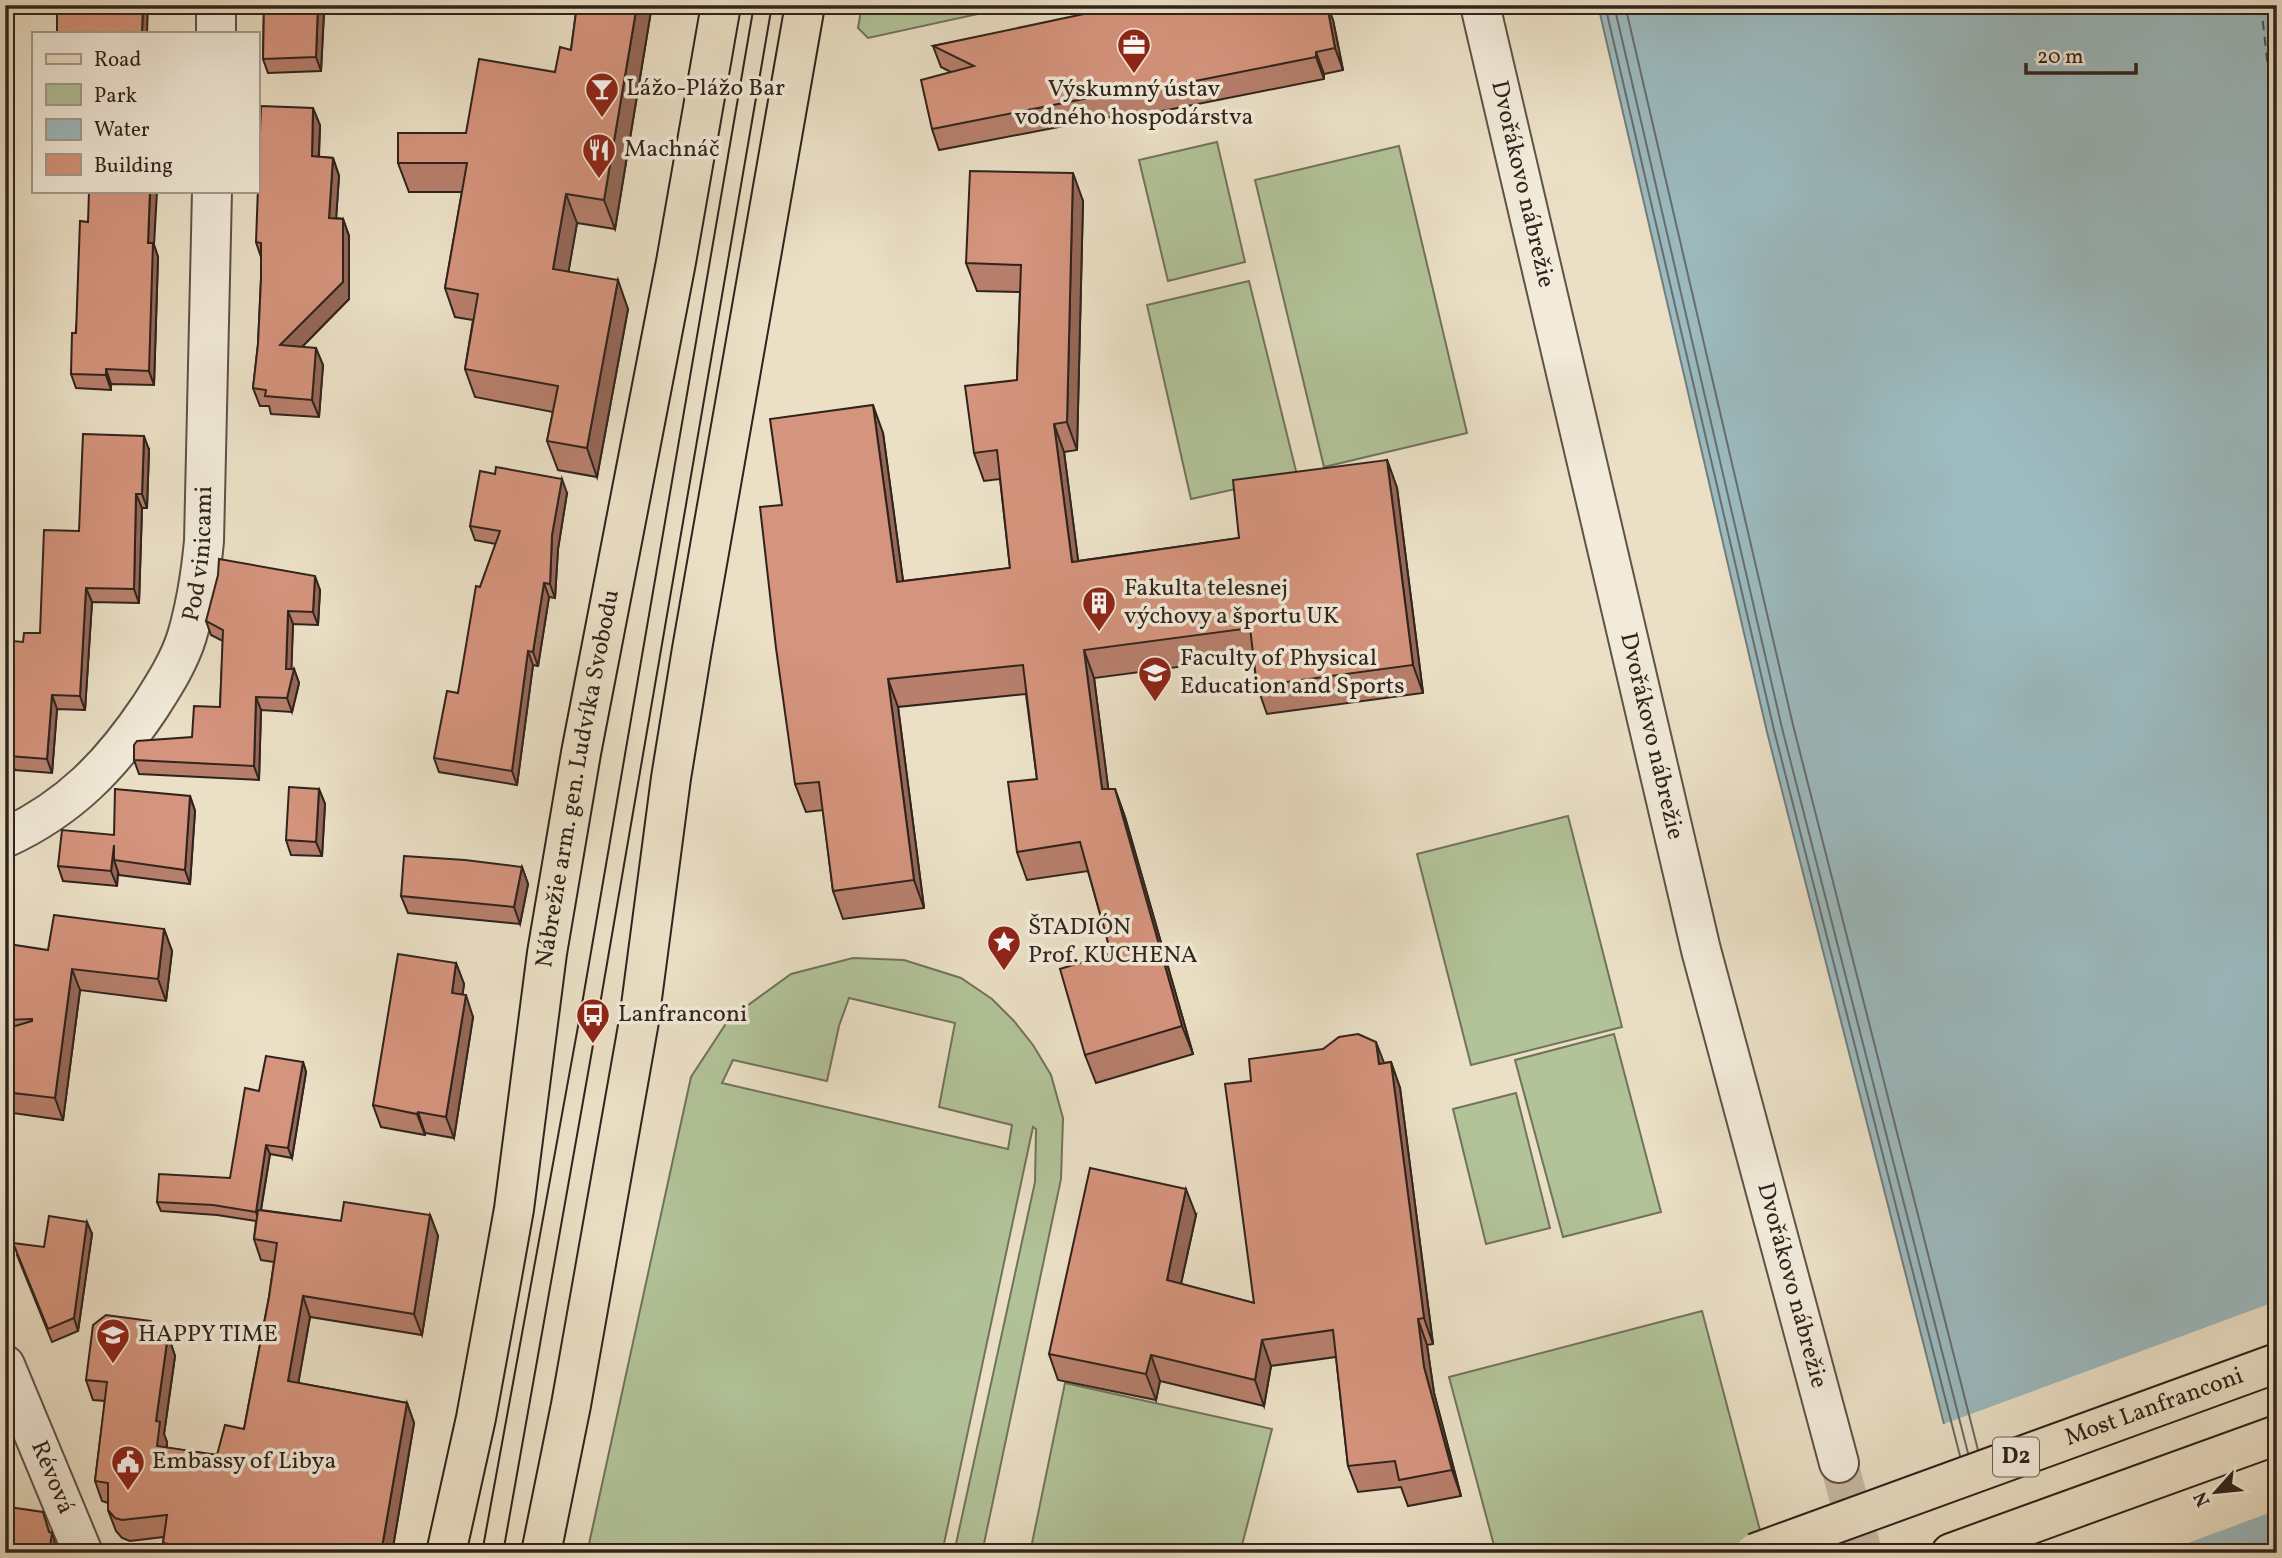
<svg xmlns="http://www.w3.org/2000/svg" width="2282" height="1558" font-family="Vollkorn,serif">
	<rect width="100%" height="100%" fill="#ebe0c6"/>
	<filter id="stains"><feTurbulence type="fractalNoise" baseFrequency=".00286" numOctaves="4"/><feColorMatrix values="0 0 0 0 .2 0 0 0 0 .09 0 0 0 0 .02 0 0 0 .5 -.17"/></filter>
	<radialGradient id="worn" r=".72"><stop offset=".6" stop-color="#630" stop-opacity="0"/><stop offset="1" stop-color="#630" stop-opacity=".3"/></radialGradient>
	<g fill="#b2c399" stroke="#71735b" stroke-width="2" fill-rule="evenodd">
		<polygon points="862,5 1019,5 868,38 858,28"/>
		<polygon points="1217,142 1245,262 1168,281 1139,160"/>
		<polygon points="1399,146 1467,433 1324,467 1255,180"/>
		<polygon points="1249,281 1297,475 1191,499 1147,305"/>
		<polygon points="1568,816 1622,1027 1471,1065 1417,854"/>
		<path d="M853,958L904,960L961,978L992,999L1014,1021L1033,1045L1051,1075L1063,1118L1061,1179L982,1553H954L1035,1182L1036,1129L1033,1127L942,1553H587L691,1077L729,1019L791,974ZM849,998L955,1023L939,1107L1012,1125L1008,1149L722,1083L733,1060L827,1081L839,1026Z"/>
		<polygon points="1614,1034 1661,1212 1563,1237 1515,1060"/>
		<polygon points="1516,1093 1550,1228 1486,1244 1453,1109"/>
		<polygon points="1702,1311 1766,1553 1496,1553 1449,1377"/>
		<polygon points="1065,1383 1272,1429 1240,1553 1030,1553"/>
	</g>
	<polygon fill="#9cbabf" stroke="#717e7e" stroke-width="2" points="1598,5 2277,5 2277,1553 1977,1553 1767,732"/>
	<polygon fill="#ebe0c6" points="2277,1301 2277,1510 2161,1553 1973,1553 1941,1425"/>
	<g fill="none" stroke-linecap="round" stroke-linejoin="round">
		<g stroke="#666e6e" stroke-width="2">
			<polyline points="1605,5 1774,730 1960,1456"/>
			<polyline points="1614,5 1782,728 1968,1453"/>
			<polyline points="1625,5 1793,725 1978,1450"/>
		</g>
		<polyline stroke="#50504e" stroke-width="2" stroke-dasharray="9 7" stroke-linecap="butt" points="2261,5 2277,149"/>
		<polyline stroke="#c6baa4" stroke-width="38" stroke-dasharray="38 19" stroke-linecap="butt" points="1839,1463 1863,1553"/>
		<g stroke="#5f5247" stroke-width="42">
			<g id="minor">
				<path id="s1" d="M1480,5L1701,950L1839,1463"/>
				<polyline points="216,33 216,5"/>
				<path id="s2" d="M5,838C70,808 111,765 150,707C164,685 179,662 187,636C196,605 201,573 204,541L212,191"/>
				<path id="s3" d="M5,1365L83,1553"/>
			</g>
		</g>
		<g stroke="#30231d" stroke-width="42">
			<g id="major">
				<path id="s4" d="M446,1553L476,1418L500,1287L514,1209L547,953L581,753L676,262L721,5"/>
				<polyline points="541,1553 571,1405 639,1021 671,778 692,649 805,5"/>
			</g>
		</g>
		<g stroke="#30231d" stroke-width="42">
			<polyline id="highway" points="1951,1553 2277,1435"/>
		</g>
		<use href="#minor" stroke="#f2ebda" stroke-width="38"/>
		<use href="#major" stroke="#ebe0c6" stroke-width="38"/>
		<use href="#highway" stroke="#ebe0c6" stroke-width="38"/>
		<g stroke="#30231d" stroke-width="2">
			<polyline points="482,1553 581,1010 754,5"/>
			<polyline points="503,1553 593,1045 772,5"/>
		</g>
		<g stroke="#30231d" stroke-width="42" stroke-linecap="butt">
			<g id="highway-bridge">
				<path id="s5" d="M1755,1553L2277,1363"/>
			</g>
		</g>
		<use href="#highway-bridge" stroke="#ebe0c6" stroke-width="38"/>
	</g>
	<g fill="#b77f6c" stroke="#30231d" stroke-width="2">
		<polygon points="264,5 321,5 324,12 321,71 268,73 263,59"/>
		<polygon points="577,5 652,5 615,229 577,223 568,272 628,309 597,477 558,470 547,441 553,412 475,397 465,369 473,320 455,317 445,288 462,192 409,192 398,163 466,133 555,72 571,50"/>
		<polygon points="1135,5 1136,8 1333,20 1343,70 1324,74 1324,79 1122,119 1121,115 939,150 932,129 951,72 941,67 933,46"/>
		<polygon points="320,125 319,157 333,158 339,176 336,218 343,219 349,236 349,299 302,347 323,365 319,417 271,414 269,406 260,406 253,388 258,344 261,279 261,257 256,242"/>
		<polygon points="1083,201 1077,450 1064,452 1078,561 1239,538 1387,460 1397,488 1423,693 1267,714 1257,686 1253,657 1094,678 1108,789 1115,789 1125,817 1193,1054 1096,1083 1085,1055 1111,953 1088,871 1027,880 1017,852 1037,779 1026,694 898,707 924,908 843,919 833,891 823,810 806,812 795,784 782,505 883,433 903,581 1010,568 1000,479 984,481 974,453 1017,380 1020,292 977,291 966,263"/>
		<polygon points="88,222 154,245 158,257 154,385 111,384 111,390 76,388 71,374"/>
		<polygon points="149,450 147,508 142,508 139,603 92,602 85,710 57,709 52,773 15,770 9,756 10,745 7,735 23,642 40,633 79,531"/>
		<polygon points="567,493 558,549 555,598 549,597 538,666 533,665 517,785 439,772 434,758 458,693 480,587 496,544 475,540 470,526"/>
		<polygon points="320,590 318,625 293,624 291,669 294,669 299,683 292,712 261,710 259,780 139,774 134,760 192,737 220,707 223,641 211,635 206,621"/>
		<polygon points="319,789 325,804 322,856 291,855 286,840"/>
		<polygon points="190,796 195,811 190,884 119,875 118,872 117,886 63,881 58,866"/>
		<polygon points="522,867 528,884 520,924 408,913 401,896"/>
		<polygon points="164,929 172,951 166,1001 80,990 63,1120 5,1112 5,963 48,950"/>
		<polygon points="456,963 464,984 462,995 473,1017 454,1138 425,1133 425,1135 381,1127 373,1105"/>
		<polygon points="303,1062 306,1072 292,1158 270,1154 261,1210 341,1221 430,1215 438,1236 422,1335 310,1317 298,1383 407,1403 414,1423 392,1553 166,1553 163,1543 164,1537 130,1541 122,1538 116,1531 108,1510 108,1503 102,1501 95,1481 105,1401 93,1400 86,1380 155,1333 168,1335 175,1356 164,1434 167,1442 167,1448 217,1455 244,1429 269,1297 274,1262 261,1260 254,1239 256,1221 217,1215 161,1211 157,1202 230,1178 259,1091"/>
		<polygon points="1391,1062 1400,1088 1433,1344 1427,1345 1434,1393 1461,1496 1408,1506 1401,1487 1358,1492 1348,1466 1336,1357 1271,1366 1264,1406 1160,1381 1156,1400 1058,1380 1049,1354 1196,1215 1181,1284 1254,1303 1384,1063"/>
		<polygon points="92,1234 78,1331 52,1342 17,1255"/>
	</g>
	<g fill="#956858" stroke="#30231d" stroke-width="2">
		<polygon points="143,5 148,5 147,33 142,33"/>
		<polygon points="318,5 321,5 324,12 321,71 316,57"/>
		<polygon points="637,5 652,5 615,229 604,200"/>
		<polygon points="1327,5 1328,5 1333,20 1343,70 1335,48"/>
		<polygon points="1316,52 1324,74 1324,79 1316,57"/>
		<polygon points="313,108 320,125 318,173 312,156"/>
		<polygon points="333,158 339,176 335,235 329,218"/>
		<polygon points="1073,173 1083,201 1077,450 1067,422"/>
		<polygon points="150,191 157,191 154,245 158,257 154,385 149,371 148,243"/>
		<polygon points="566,194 577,223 564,298 553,269"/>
		<polygon points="343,219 349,236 349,299 287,362 280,345"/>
		<polygon points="618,280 628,309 597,477 587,448"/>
		<polygon points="316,348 323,365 319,417 312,400"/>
		<polygon points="106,369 111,384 111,390 106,375"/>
		<polygon points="873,405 883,433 907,610 897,582"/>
		<polygon points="1054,424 1064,452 1082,590 1072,562"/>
		<polygon points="144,436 149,450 147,508 142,494"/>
		<polygon points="1387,460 1397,488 1423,693 1413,665"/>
		<polygon points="562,479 567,493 558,549 555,598 550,584 552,535"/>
		<polygon points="136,494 142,508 139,603 134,589"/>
		<polygon points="315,576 320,590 318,625 313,612"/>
		<polygon points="544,583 549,597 538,666 533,652"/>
		<polygon points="86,588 92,602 85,710 80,696"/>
		<polygon points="288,611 293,624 291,683 286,669"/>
		<polygon points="1084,650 1094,678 1112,817 1102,789"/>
		<polygon points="528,651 533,665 517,785 512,771"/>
		<polygon points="294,669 299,683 292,712 287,698"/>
		<polygon points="888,679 898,707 924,908 914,880"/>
		<polygon points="52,695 57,709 52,773 47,759"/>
		<polygon points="256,697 261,710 259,780 254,766"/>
		<polygon points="319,789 325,804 322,856 316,842"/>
		<polygon points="1115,789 1125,817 1193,1054 1182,1026"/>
		<polygon points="190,796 195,811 190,884 185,870"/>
		<polygon points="114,845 114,860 118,872 117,886 111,871"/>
		<polygon points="522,867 528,884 520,924 514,907"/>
		<polygon points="164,929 172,951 166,1001 158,979"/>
		<polygon points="456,963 464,984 460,1014 452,993"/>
		<polygon points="72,969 80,990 63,1120 55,1098"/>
		<polygon points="466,995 473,1017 454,1138 446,1117"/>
		<polygon points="1376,1042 1386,1068 1379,1064"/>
		<polygon points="303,1062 306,1072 292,1158 288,1148"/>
		<polygon points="1391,1062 1400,1088 1433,1344 1424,1318"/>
		<polygon points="418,1112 425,1133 425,1135 417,1114"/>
		<polygon points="266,1145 270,1154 259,1221 256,1212"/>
		<polygon points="1186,1189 1196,1215 1176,1306 1167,1280"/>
		<polygon points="430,1215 438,1236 422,1335 414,1314"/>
		<polygon points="87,1222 92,1234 78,1331 74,1318"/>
		<polygon points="303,1296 310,1317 295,1402 288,1381"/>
		<polygon points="1418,1319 1427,1345 1434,1393 1461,1496 1452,1470 1424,1367"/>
		<polygon points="151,1321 158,1341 150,1332"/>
		<polygon points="168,1335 175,1356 164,1434 167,1442 164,1467 157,1446 156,1421"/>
		<polygon points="1262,1340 1271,1366 1264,1406 1255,1380"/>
		<polygon points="1151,1355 1160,1381 1156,1400 1146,1374"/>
		<polygon points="407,1403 414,1423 392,1553 381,1553"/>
		<polygon points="43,1512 51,1537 52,1533 56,1546 55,1553 49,1553"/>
	</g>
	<g fill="#d5947d" stroke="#30231d" stroke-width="2">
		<polygon points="57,5 143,5 142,33 57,33"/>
		<polygon points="264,5 318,5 316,57 263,59"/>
		<polygon points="577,5 637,5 604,200 566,194 553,269 618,280 587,448 547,441 558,386 465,369 478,294 445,288 467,163 398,163 398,133 466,133 479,59 555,72 560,47 571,50"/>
		<polygon points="1102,5 1134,5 1135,8 1150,5 1327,5 1335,48 1316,52 1316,57 1114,97 1114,93 932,129 921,80 974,66 933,46 1098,11 1097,6"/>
		<polygon points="261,106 313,108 312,156 333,158 329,218 343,219 343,282 280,345 316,348 312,400 265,396 266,390 253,388 258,344 261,279 261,243 256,242"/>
		<polygon points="970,171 1073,173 1067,422 1054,424 1072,562 1239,538 1233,480 1387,460 1413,665 1257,686 1250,628 1084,650 1102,789 1115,789 1182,1026 1085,1055 1060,969 1111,953 1080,842 1017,852 1008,782 1037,779 1023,665 888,679 914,880 833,891 819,782 795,784 776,648 760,507 782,505 770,419 873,405 897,582 1010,568 997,450 974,453 965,386 1017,380 1021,265 966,263"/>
		<polygon points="89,191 150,191 148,243 153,243 149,371 106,369 106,375 71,374 72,333 76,333 80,221 88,222"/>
		<polygon points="83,434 144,436 142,494 136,494 134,589 86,588 80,696 52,695 47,759 9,756 11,736 7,735 13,641 23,642 24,633 40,633 44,530 79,531"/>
		<polygon points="496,467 562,479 552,535 550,584 544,583 533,652 528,651 512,771 434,758 447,691 458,693 476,586 480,587 500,531 470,526 480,471 495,474"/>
		<polygon points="219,559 315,576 313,612 288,611 286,669 294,669 287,698 256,697 254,766 134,760 134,745 137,741 192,737 194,706 220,707 223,630 206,621 218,575"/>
		<polygon points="289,787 319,789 316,842 286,840"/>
		<polygon points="115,789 190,796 185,870 114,860 114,845 111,871 58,866 62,830 114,835"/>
		<polygon points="404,856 465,860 522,867 514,907 401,896"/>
		<polygon points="54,915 164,929 158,979 72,969 55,1098 5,1092 5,1029 32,1021 32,1019 5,1020 5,963 8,944 48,950"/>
		<polygon points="398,954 456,963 452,993 466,995 446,1117 418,1112 417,1114 373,1105"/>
		<polygon points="1358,1034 1376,1042 1379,1064 1391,1062 1424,1318 1418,1319 1424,1367 1452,1470 1399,1480 1395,1461 1348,1466 1333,1330 1262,1340 1255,1380 1151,1355 1146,1374 1049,1354 1090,1168 1186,1189 1167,1280 1254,1303 1225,1084 1251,1081 1249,1059 1323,1049 1339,1037"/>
		<polygon points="266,1056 303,1062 288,1148 266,1145 256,1212 213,1205 157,1202 159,1174 230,1178 245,1088 259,1091"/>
		<polygon points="344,1202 430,1215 414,1314 303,1296 288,1381 407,1403 381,1553 219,1553 163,1543 167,1515 122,1520 115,1518 108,1510 108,1483 95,1481 107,1382 86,1380 93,1325 106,1315 151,1321 150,1332 168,1335 156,1421 160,1422 157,1446 217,1455 225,1425 244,1429 269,1297 277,1243 254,1239 258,1210 341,1221"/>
		<polygon points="49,1216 87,1222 74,1318 48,1329 13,1243 44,1247"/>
		<polygon points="5,1493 9,1507 43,1512 49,1532 52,1533 49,1553 5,1553"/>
	</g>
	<defs>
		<g id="office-pin" transform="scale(1.75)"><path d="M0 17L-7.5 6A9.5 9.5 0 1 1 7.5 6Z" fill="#8f2418" stroke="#f2ebda"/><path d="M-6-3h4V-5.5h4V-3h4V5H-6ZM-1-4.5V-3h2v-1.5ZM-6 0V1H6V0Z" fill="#fff"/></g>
		<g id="bar-pin" transform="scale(1.75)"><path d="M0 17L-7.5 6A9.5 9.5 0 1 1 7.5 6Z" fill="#8f2418" stroke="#f2ebda"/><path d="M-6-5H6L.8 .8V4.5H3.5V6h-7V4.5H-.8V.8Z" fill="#fff"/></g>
		<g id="restaurant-pin" transform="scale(1.75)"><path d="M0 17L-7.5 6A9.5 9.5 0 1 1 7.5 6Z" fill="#8f2418" stroke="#f2ebda"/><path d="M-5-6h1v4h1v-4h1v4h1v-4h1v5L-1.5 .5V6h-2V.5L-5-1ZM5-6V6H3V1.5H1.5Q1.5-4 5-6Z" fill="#fff"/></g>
		<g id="building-pin" transform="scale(1.75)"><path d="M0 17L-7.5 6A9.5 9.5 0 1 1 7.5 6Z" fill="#8f2418" stroke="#f2ebda"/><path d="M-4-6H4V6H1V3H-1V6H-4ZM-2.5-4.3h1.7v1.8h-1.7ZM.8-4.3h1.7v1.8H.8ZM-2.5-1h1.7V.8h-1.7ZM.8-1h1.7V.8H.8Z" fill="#fff"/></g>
		<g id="university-pin" transform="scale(1.75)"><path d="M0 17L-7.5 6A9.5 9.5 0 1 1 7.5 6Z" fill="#8f2418" stroke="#f2ebda"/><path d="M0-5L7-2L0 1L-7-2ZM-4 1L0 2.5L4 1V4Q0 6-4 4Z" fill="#fff"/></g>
		<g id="sight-pin" transform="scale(1.75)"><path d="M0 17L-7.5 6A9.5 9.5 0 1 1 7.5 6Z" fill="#8f2418" stroke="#f2ebda"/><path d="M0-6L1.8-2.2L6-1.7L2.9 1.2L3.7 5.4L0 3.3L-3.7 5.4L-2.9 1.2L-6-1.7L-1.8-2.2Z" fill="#fff"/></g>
		<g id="bus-pin" transform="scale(1.75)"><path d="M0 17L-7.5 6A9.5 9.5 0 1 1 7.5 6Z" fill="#8f2418" stroke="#f2ebda"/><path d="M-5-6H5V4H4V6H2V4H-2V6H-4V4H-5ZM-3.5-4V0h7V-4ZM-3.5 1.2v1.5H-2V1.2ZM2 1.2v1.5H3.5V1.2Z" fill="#fff"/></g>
		<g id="school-pin" transform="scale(1.75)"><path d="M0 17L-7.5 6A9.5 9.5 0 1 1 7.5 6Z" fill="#8f2418" stroke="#f2ebda"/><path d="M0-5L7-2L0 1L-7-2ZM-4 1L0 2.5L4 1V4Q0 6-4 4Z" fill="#fff"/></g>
		<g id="civic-pin" transform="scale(1.75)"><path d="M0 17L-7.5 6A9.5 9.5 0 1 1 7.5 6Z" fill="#8f2418" stroke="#f2ebda"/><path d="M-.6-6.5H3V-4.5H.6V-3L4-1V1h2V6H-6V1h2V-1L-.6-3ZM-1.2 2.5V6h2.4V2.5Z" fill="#fff"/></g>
	</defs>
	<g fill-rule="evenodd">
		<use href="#office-pin" x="1134" y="45"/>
		<use href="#bar-pin" x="602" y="89"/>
		<use href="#restaurant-pin" x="599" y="150"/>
		<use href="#building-pin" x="1099" y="603"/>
		<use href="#university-pin" x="1155" y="673"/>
		<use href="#sight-pin" x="1004" y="942"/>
		<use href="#bus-pin" x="593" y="1015"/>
		<use href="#school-pin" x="113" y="1335"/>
		<use href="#civic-pin" x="128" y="1462"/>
	</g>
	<g text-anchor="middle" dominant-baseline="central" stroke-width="7" stroke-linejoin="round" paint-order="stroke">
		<rect fill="#f2ebda" stroke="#6a5f56" stroke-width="2" x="1993" y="1437.5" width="46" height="39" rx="5"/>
		<g font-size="23" font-weight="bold" fill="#30231d">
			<text x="2016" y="1457">D2</text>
		</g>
		<g font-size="24" fill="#30231d" stroke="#f2ebda" text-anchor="start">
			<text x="626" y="89">Lážo-Plážo Bar</text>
			<text x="1134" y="90" text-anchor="middle">Výskumný ústav<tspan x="1134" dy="28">vodného hospodárstva</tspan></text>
			<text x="624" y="150">Machnáč</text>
			<text x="1124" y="589">Fakulta telesnej<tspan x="1124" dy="28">výchovy a športu UK</tspan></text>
			<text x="1180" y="659">Faculty of Physical<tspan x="1180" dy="28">Education and Sports</tspan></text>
			<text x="1028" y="928">ŠTADIÓN<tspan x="1028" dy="28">Prof. KUCHENA</tspan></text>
			<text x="618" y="1015">Lanfranconi</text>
			<text x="138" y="1335">HAPPY TIME</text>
			<text x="152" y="1462">Embassy of Libya</text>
		</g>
		<g font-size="24" fill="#30231d" stroke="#f2ebda">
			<text stroke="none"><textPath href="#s1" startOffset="184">Dvořákovo nábrežie</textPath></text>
			<text stroke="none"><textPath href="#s2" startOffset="362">Pod vinicami</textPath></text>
			<text stroke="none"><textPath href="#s1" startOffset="751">Dvořákovo nábrežie</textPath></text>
			<text stroke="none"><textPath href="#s4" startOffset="786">Nábrežie arm. gen. Ludvíka Svobodu</textPath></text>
			<text stroke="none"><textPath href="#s1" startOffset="1318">Dvořákovo nábrežie</textPath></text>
			<text stroke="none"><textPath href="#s5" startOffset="425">Most Lanfranconi</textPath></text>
			<text stroke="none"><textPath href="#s3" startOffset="122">Révová</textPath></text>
		</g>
	</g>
	<rect width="2282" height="1558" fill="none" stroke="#ebe0c6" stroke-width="28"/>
	<rect x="7" y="7" width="2268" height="1544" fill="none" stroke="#30231d" stroke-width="3.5"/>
	<rect x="14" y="14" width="2254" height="1530" fill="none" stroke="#30231d" stroke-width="2"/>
	<rect x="32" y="32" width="228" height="161" fill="#f2ebda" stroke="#a49b8e" stroke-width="2"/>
	<rect x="46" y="54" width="35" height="10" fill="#ebe0c6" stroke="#a49b8e" stroke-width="2"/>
	<text x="94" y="66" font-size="21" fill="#30231d">Road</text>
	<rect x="46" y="84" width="35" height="21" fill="#b2c399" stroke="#a49b8e" stroke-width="2"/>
	<text x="94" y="102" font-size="21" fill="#30231d">Park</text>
	<rect x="46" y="119" width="35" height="21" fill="#9cbabf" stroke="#a49b8e" stroke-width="2"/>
	<text x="94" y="136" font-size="21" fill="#30231d">Water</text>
	<rect x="46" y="154" width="35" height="21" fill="#d5947d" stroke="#a49b8e" stroke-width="2"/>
	<text x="94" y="172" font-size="21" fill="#30231d">Building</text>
	<g transform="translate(2216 1492) rotate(243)" stroke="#f2ebda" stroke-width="5" paint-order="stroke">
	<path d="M0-5L12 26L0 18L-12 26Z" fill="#30231d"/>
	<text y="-10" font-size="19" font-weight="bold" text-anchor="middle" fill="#30231d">N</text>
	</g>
	<path d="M2026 63v10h110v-10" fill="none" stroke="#30231d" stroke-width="3.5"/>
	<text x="2037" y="63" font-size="21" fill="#30231d" stroke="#f2ebda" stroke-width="5" paint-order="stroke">20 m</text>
	<rect width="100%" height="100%" filter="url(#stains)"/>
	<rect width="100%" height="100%" fill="url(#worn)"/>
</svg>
